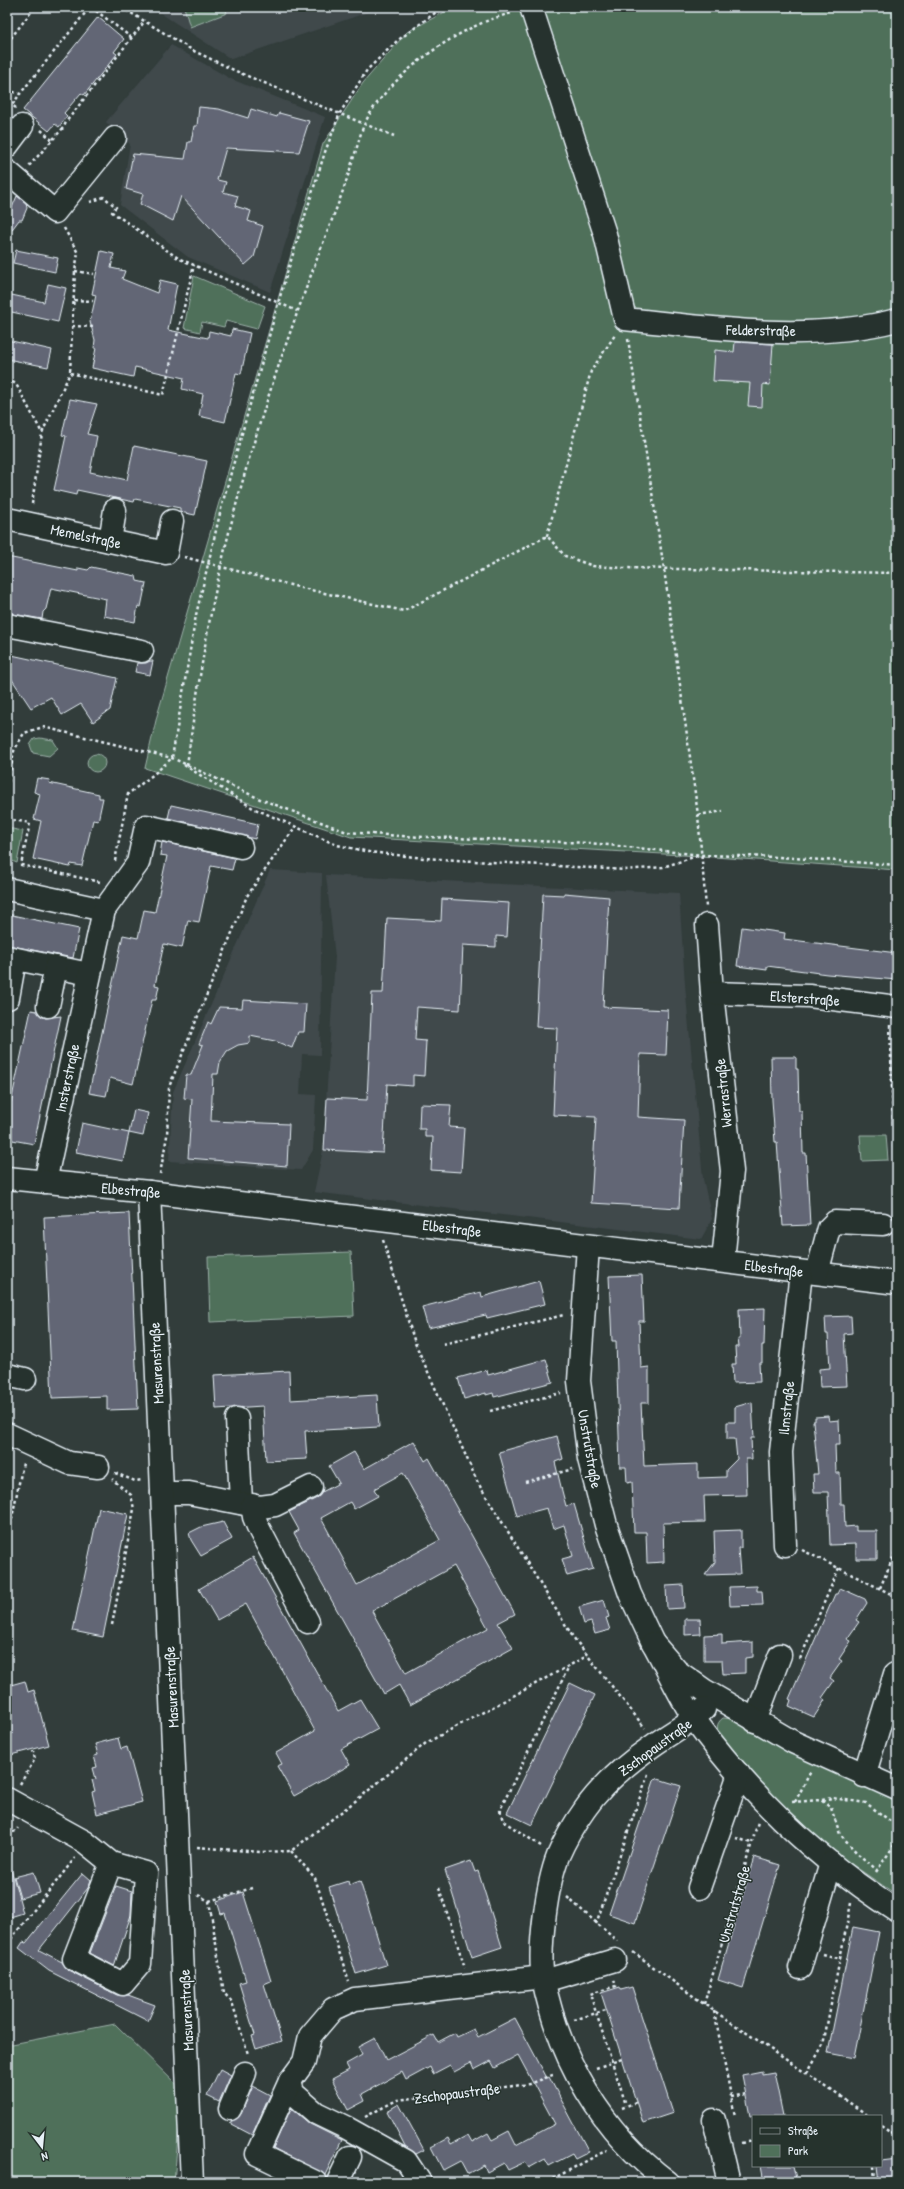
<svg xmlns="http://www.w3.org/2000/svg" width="904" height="2189" font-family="'Patrick Hand',sans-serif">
	<rect width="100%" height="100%" fill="#323d3b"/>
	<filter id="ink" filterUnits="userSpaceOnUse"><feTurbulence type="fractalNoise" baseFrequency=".025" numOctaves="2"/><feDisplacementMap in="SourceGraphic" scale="8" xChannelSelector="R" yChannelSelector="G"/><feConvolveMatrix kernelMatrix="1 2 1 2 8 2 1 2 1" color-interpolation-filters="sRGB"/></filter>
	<g filter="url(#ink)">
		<g fill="#40494c">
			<polygon points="151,7 383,7 231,59"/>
			<polygon points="171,45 231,79 325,117 270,292 188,257 120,205 130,144 106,122"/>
			<polygon points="270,870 322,873 320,1055 302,1054 300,1094 316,1095 313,1150 301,1170 169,1161 173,1092"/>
			<polygon points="326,875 679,893 685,985 703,1179 712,1219 701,1239 314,1192 323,1150 335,957"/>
		</g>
		<g fill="#4f705a" stroke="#9cb0a9">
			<polygon points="184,7 225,7 227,13 190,27"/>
			<polygon points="454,7 897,7 897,870 700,856 351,837 145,768 157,716 323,144 363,83 407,32"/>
			<polygon points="194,276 265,306 257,329 226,321 224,327 202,322 200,332 184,328"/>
			<polygon points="40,738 53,740 58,748 49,756 33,753 30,745 34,739"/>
			<circle cx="96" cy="763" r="9"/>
			<polygon points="7,828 23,831 17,863 7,859"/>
			<polygon points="860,1135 886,1135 888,1160 862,1161"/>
			<polygon points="351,1252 354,1316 210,1322 208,1257"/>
			<path d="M723,1718L734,1719L897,1797V1895L832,1851L775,1798L720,1738C717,1729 715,1724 723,1718Z"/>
			<polygon points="115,2024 182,2090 174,2182 7,2182 7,2045"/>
		</g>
		<g fill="#626674" stroke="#e8f1f8" fill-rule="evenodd">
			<polygon points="98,17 124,39 114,52 117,54 84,95 81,93 64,113 67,116 59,127 55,124 49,131 23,110"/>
			<polygon points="199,107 219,109 248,118 251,109 277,117 279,113 309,121 299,152 226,148 217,180 226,182 223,192 238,196 235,206 251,211 248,221 263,226 254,257 245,265 181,196 173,221 140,204 143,194 126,189 133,154 185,159 188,142 191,142 194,126 197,126"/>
			<polygon points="17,196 26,203 27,208 22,220 19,220 7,236 7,219"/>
			<polygon points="16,250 58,258 55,272 13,263"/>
			<polygon points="101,251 114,254 111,268 125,271 122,279 157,293 160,280 177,284 168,330 208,338 209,331 231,336 232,329 250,333 241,374 236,373 225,422 199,416 203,394 182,389 184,378 135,367 133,377 92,368 96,348 94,348 95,340 90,322 96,295 92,294"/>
			<polygon points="48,284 66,288 58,322 7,311 7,294 44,302"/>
			<polygon points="7,340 52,350 48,367 7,359"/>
			<polygon points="735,342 773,344 770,385 763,384 762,407 748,406 750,383 713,381 715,350 734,352"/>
			<polygon points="70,399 97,404 87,434 97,436 90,472 127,480 134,446 207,461 195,515 180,512 180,508 135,499 134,502 77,490 76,495 54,490 66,436 62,435"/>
			<polygon points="7,557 78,571 78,568 88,570 91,567 136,576 137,581 146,583 141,607 138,606 135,622 104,616 106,599 51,588 46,609 43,612 42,619 7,613"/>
			<polygon points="7,654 117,678 110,710 93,722 81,704 62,715 51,697 31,708 7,672"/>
			<polygon points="150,661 153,661 150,675 135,672 137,663 146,663"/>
			<polygon points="37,778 50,780 49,783 99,794 99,798 103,798 98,821 93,820 82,866 71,864 70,867 33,859 41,821 34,819 40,794 34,792"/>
			<polygon points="171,805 258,824 255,839 168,818"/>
			<polygon points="162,842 235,858 232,870 211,866 199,922 188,920 182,948 164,944 155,985 159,986 156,1000 152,1000 133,1084 110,1078 106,1096 89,1093 123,935 138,938 144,910 155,912 167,856 160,855"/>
			<polygon points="564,893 609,897 603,1007 668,1010 666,1055 640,1054 638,1117 684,1120 679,1208 591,1203 596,1117 553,1115 557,1028 536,1027 543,894 564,895"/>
			<polygon points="442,899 509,903 507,937 496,936 496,947 463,945 460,1010 417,1007 415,1040 426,1041 424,1076 413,1075 413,1086 387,1084 383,1153 324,1150 327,1098 367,1100 372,993 383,993 387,918 441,921"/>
			<polygon points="7,914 79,929 73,958 7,945"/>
			<polygon points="742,927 785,933 784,939 897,953 897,980 827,974 767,966 767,970 737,966"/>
			<polygon points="243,1000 306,1004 304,1032 298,1032 292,1048 275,1041 250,1036 250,1043 238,1045 227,1051 220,1062 218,1074 213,1074 211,1121 289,1124 287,1166 188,1158 192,1099 184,1098 186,1075 191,1075 203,1045 199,1044 208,1022 211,1024 219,1007 242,1008"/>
			<polygon points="31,1010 37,1011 45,1018 61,1016 34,1144 7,1139 7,1102 11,1102"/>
			<polygon points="771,1057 796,1057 796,1069 798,1069 799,1111 802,1111 803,1153 806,1153 810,1225 783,1226 777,1142 775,1142 772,1100"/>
			<polygon points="420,1104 451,1105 449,1127 464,1128 461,1172 431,1170 433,1137 425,1137 425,1129 419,1129"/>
			<polygon points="134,1110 148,1113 143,1136 129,1133"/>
			<polygon points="82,1123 129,1133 123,1161 76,1152"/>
			<polygon points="129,1213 138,1409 107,1410 107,1396 52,1398 44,1217"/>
			<polygon points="642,1275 644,1321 639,1321 641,1368 649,1367 649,1403 641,1403 644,1466 698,1464 698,1478 726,1477 726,1470 737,1459 735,1439 727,1439 727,1422 735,1422 735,1407 752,1402 754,1438 751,1438 752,1459 746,1459 747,1495 704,1496 705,1522 663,1523 664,1562 647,1563 646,1532 634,1532 632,1482 627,1483 626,1467 620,1467 616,1341 612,1341 609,1276"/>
			<polygon points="539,1281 545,1304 487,1318 486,1315 428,1328 422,1307 481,1292 482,1297"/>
			<polygon points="765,1308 764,1345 762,1345 762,1363 759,1363 760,1382 733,1383 732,1364 736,1364 735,1347 739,1347 738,1339 740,1339 739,1309"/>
			<polygon points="851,1316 852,1333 844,1334 847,1386 820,1387 819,1369 830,1368 828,1334 826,1334 825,1317"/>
			<polygon points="546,1359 553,1382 494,1397 493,1393 486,1395 486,1393 464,1399 458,1378 487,1370 488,1375"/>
			<polygon points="289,1371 290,1400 377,1395 379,1427 305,1431 307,1459 266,1461 263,1406 216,1409 214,1375"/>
			<polygon points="828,1416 829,1421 839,1420 840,1445 835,1445 836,1473 840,1473 841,1504 844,1504 845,1527 856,1526 856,1531 877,1531 877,1559 856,1559 856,1544 830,1545 828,1492 814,1492 813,1474 818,1474 813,1421 815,1421 815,1417"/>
			<polygon points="557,1436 563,1459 555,1462 562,1491 566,1506 574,1504 593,1569 567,1576 562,1559 573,1556 564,1525 553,1529 547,1508 517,1516 499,1452"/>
			<path d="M414,1441L425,1461L429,1458L515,1614L498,1623L513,1648L410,1705L399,1685L384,1694L294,1533L299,1530L289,1512L317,1498L322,1492L339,1483L329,1466L354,1452L364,1469ZM403,1473L440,1540L357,1585L321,1518L350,1502L354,1509L378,1496L374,1489ZM454,1566L488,1628L406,1673L372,1611Z"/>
			<polygon points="99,1508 128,1514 103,1637 73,1631"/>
			<polygon points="223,1522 232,1539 201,1556 191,1540 189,1533 201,1527"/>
			<polygon points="741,1530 741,1548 738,1548 740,1574 705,1575 715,1562 714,1531"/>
			<polygon points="253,1557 338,1711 360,1699 378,1729 341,1749 350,1765 294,1796 277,1766 282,1764 276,1753 315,1731 246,1604 217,1620 199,1589"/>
			<polygon points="683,1585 684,1608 667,1609 666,1586"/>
			<polygon points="757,1586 757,1591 762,1591 763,1605 730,1606 729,1587"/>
			<polygon points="840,1588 865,1599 867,1603 856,1620 859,1622 847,1639 851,1641 839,1659 842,1661 830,1678 834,1681 822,1698 825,1700 814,1717 789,1706 791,1700 789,1699 835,1594 837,1594"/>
			<polygon points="604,1600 609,1617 606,1618 610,1630 595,1634 591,1622 584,1624 579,1607"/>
			<polygon points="685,1619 700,1619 701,1634 685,1635"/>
			<polygon points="722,1634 722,1644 753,1642 753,1657 745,1658 745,1673 723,1674 722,1661 704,1661 704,1635"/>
			<polygon points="25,1681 28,1692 34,1690 49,1745 7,1756 7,1686"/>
			<polygon points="570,1683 595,1695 532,1825 507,1813"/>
			<polygon points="118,1738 121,1749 127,1747 142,1802 97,1814 92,1792 95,1791 92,1780 96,1779 93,1768 97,1767 94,1756 98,1755 95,1744"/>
			<polygon points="655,1778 681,1786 635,1923 609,1914"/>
			<polygon points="754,1857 780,1865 743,1988 718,1980"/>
			<polygon points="471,1861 475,1872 478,1871 502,1947 472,1957 445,1870"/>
			<polygon points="11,1869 23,1913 7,1918 7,1870"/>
			<polygon points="34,1872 40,1893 20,1898 14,1877"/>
			<polygon points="83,1873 91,1880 88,1888 39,1950 62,1962 68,1970 117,1995 128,1995 155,2005 148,2021 49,1971 19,1948 23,1942 26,1943"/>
			<polygon points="348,1881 349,1885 360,1881 386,1965 356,1974 329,1887"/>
			<polygon points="116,1886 132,1891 131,1915 114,1966 90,1953"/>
			<polygon points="243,1892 271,1981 264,1984 282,2041 256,2049 252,2036 255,2035 239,1983 246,1981 225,1913 221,1914 217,1901"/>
			<polygon points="853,1927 879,1932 854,2058 828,2053"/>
			<polygon points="620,1987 621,1990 632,1987 673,2113 643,2123 601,1993"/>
			<polygon points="515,2018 547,2078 549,2077 589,2152 575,2159 572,2154 549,2166 545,2159 529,2168 525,2162 508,2170 504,2163 487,2172 484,2165 467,2174 460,2161 443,2170 431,2147 448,2138 451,2144 468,2135 472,2142 488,2133 492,2140 509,2131 516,2145 555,2124 518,2055 495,2068 491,2061 474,2070 471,2063 454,2072 450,2065 433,2074 430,2067 406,2080 402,2072 362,2094 365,2101 348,2110 332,2079 349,2070 346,2064 362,2055 358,2047 375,2038 386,2060 434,2035 438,2042 455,2033 457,2037 474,2029 478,2037"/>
			<polygon points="220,2069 231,2075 219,2102 207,2096"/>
			<polygon points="762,2071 762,2074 774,2072 783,2116 750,2116 742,2075"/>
			<polygon points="253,2086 270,2095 252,2135 229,2123 241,2114"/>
			<polygon points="399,2104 424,2150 416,2154 405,2146 387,2111"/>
			<polygon points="291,2108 310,2124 342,2140 325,2175 273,2148"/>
			<polygon points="897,2159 897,2182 879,2182 877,2166 881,2166 881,2161"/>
			<polygon points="761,2166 793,2166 797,2182 764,2182"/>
		</g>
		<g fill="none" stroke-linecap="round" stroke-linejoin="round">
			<g stroke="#e8f1f8" stroke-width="25">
				<g id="minor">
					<path d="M531,7L605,234L625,319C714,328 808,343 897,320"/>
					<polyline points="7,146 22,126"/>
					<polyline points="7,171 55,212 115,138"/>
					<polyline points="7,519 166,553 172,521"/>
					<polyline points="110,541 115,510"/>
					<polyline points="7,625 142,651"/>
					<polyline points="7,889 104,910"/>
					<polyline points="707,925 712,993 732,1171 723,1261"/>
					<polyline points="7,957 89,974"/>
					<polyline points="712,993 809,996 897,1007"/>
					<polyline points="8,998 15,959"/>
					<polyline points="48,1006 56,967"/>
					<polyline points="45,1182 104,910 138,863 146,826 241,847"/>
					<polyline points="149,1192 897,1283"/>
					<polyline points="588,1246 579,1381 589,1459 606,1525 630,1594 653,1643"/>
					<polyline points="817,1273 829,1228 835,1222 883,1224"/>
					<polyline points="7,1375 25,1379"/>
					<polyline points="237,1419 241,1503"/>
					<polyline points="7,1434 69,1463 98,1467"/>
					<polyline points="162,1493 189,1493 260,1507 275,1505 311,1487"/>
					<polyline points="252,1505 254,1517 259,1529 308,1622"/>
					<polyline points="785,1545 781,1452 801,1272"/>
					<polyline points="755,1721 780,1655"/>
					<polyline points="864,1776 895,1674"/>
					<path d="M897,1789L793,1742L704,1690L677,1671L653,1643C667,1668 679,1696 695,1720C750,1795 819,1861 897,1911"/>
					<polyline points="7,1799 85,1842 111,1863 146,1873 140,1964 123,1984 74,1959 111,1863"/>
					<polyline points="699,1888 739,1774"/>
					<polyline points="800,1968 831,1863"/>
					<polyline points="544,1981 615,1960"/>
					<polyline points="290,2081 293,2093 316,2113 345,2127 406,2161 420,2182"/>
					<polyline points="230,2109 245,2073"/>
					<polyline points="714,2120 729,2182"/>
					<polyline points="315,2182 257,2154 290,2081 304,2062 310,2036 333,2009 355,1999 543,1977"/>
					<polyline points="338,2182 350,2157"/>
					<path d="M668,2182C602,2132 559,2059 543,1978C538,1949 547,1884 558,1856C565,1840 575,1823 585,1809C603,1783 629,1762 655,1744C672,1732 690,1723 704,1709"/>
				</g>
			</g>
			<g stroke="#e8f1f8" stroke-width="25">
				<polyline id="major" points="7,1178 149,1192 192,2182"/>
			</g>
			<g stroke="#e8f1f8" stroke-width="2.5" stroke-dasharray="3 3" stroke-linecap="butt">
				<polyline points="91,7 132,38"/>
				<polyline points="121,7 194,51 240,73 394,136"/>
				<polyline points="7,43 35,7"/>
				<polyline points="7,90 20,94 90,7"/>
				<polyline points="16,108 12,105 20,94"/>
				<polyline points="41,130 52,140"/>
				<polyline points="29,166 64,127 66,122 144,22"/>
				<polyline points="90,202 104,197 116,207 112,212 178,258 297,311"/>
				<polyline points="64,228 78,253 75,271 70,373"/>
				<polyline points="75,271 94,274"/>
				<polyline points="74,300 93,301"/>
				<polyline points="72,326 96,327"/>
				<polyline points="628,339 664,569 698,815 706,907"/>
				<polyline points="7,379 16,384 42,433"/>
				<polyline points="32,504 42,433 70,373 163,395 194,265"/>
				<polyline points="547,536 591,371 615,335"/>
				<polyline points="184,557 302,588 404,611 547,536 565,556 593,566 624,568 897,573"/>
				<polyline points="184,765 253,808 337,845 369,852 424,858 625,870 663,867 700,855"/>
				<path d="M187,765C196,699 206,631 221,566C248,447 289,331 333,217C341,197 348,177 354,156C358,146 360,133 365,123C387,76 462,23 513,13"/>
				<polyline points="7,788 14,751 24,733 43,727 172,758 260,799 347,832 399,836 590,843 702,855 779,857 897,865"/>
				<polyline points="698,815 723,811"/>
				<polyline points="7,819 30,823 21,865 100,882"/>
				<polyline points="115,861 128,794 154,774 172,758 196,615 222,505 283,286 325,152 340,113 367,70 397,41 443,7"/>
				<polyline points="890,1025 896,1210"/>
				<polyline points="160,1174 167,1136 169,1087 247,896 295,827"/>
				<polyline points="383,1240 415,1343 478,1483 573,1637 645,1728"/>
				<polyline points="443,1344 564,1315"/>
				<polyline points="490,1411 561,1393"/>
				<polyline points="115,1473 135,1481 143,1480"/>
				<polyline points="525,1482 573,1469"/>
				<polyline points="7,1543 23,1463"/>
				<polyline points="802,1550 897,1597"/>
				<polyline points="880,1588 897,1548"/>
				<polyline points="112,1625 134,1509 131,1495 112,1479"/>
				<polyline points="800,1659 839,1568"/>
				<polyline points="20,1784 35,1759 33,1751"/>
				<polyline points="822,1800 832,1798 866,1803 897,1826"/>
				<polyline points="792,1802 821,1800 831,1808 840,1834 858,1854 877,1870"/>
				<polyline points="795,1802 811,1771"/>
				<polyline points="7,1834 16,1831 18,1828"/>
				<polyline points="736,1838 752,1843"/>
				<polyline points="541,1846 503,1821 500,1810 569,1666"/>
				<polyline points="197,1847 260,1852 291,1851 363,1795 426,1743 587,1656"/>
				<polyline points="291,1851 315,1878 349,1982"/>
				<polyline points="876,1872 897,1841"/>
				<polyline points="439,1888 465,1968"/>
				<polyline points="198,1895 209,1901 224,1993 232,2002 248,2054"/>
				<polyline points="567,1897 617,1941"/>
				<polyline points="209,1901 252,1888"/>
				<polyline points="596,1924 648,1774"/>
				<polyline points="7,1944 75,1858"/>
				<polyline points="633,1952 704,2004 869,2116"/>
				<polyline points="823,1954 841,1959"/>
				<polyline points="614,1980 616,1986 590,1994 626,2105"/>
				<polyline points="704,2004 758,1822"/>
				<polyline points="714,2011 735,2116"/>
				<polyline points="574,2020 606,2010"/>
				<polyline points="596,2068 622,2059"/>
				<polyline points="807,2073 823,2045 851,1903"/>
				<polyline points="731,2097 746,2094"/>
				<polyline points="622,2108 636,2102"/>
				<polyline points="365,2117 397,2100 530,2084 555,2074"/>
				<polyline points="881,2125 897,2136"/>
				<polyline points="741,2143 753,2141"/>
				<polyline points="874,2166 875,2182"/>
				<polyline points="547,2182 607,2150"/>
			</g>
			<use href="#minor" stroke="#26332d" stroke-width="22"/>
			<use href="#major" stroke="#26332d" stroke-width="22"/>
		</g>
	</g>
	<g text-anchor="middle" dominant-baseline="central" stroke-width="3" stroke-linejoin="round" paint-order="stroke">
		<g font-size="15" fill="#e8f1f8" stroke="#26332d">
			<text transform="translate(761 330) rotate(1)">Felderstraße</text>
			<text transform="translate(86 536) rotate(12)">Memelstraße</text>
			<text transform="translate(805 998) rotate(4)">Elsterstraße</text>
			<text transform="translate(67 1078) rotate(-78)">Insterstraße</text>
			<text transform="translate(723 1093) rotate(-96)">Werrastraße</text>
			<text transform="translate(131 1190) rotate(5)">Elbestraße</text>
			<text transform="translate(452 1228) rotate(7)">Elbestraße</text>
			<text transform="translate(774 1268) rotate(7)">Elbestraße</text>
			<text transform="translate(156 1363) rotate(-93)">Masurenstraße</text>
			<text transform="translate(786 1408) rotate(-84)">Ilmstraße</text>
			<text transform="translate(590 1449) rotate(80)">Unstrutstraße</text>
			<text transform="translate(171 1687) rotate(-93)">Masurenstraße</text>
			<text transform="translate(655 1747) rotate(-36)">Zschopaustraße</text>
			<text transform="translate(734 1904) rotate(-74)">Unstrutstraße</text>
			<text transform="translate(186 2010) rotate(-93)">Masurenstraße</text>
			<text transform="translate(457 2093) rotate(-7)">Zschopaustraße</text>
		</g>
	</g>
	<rect width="904" height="2189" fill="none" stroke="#26332d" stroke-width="24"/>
	<rect x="12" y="12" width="880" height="2165" fill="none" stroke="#e8f1f8" stroke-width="1.5" filter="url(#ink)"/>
	<rect x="752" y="2115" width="130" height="52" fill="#26332d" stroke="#747f7e"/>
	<rect x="760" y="2128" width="20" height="6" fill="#26332d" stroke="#747f7e"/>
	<text x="788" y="2135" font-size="12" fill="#e8f1f8">Straße</text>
	<rect x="760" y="2145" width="20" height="12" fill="#4f705a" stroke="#747f7e"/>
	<text x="788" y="2155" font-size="12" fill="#e8f1f8">Park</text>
	<g transform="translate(42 2147) rotate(164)" stroke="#26332d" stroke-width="3" paint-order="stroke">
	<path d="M0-3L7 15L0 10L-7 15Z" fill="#e8f1f8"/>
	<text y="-6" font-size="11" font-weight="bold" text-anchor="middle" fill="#e8f1f8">N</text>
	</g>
</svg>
